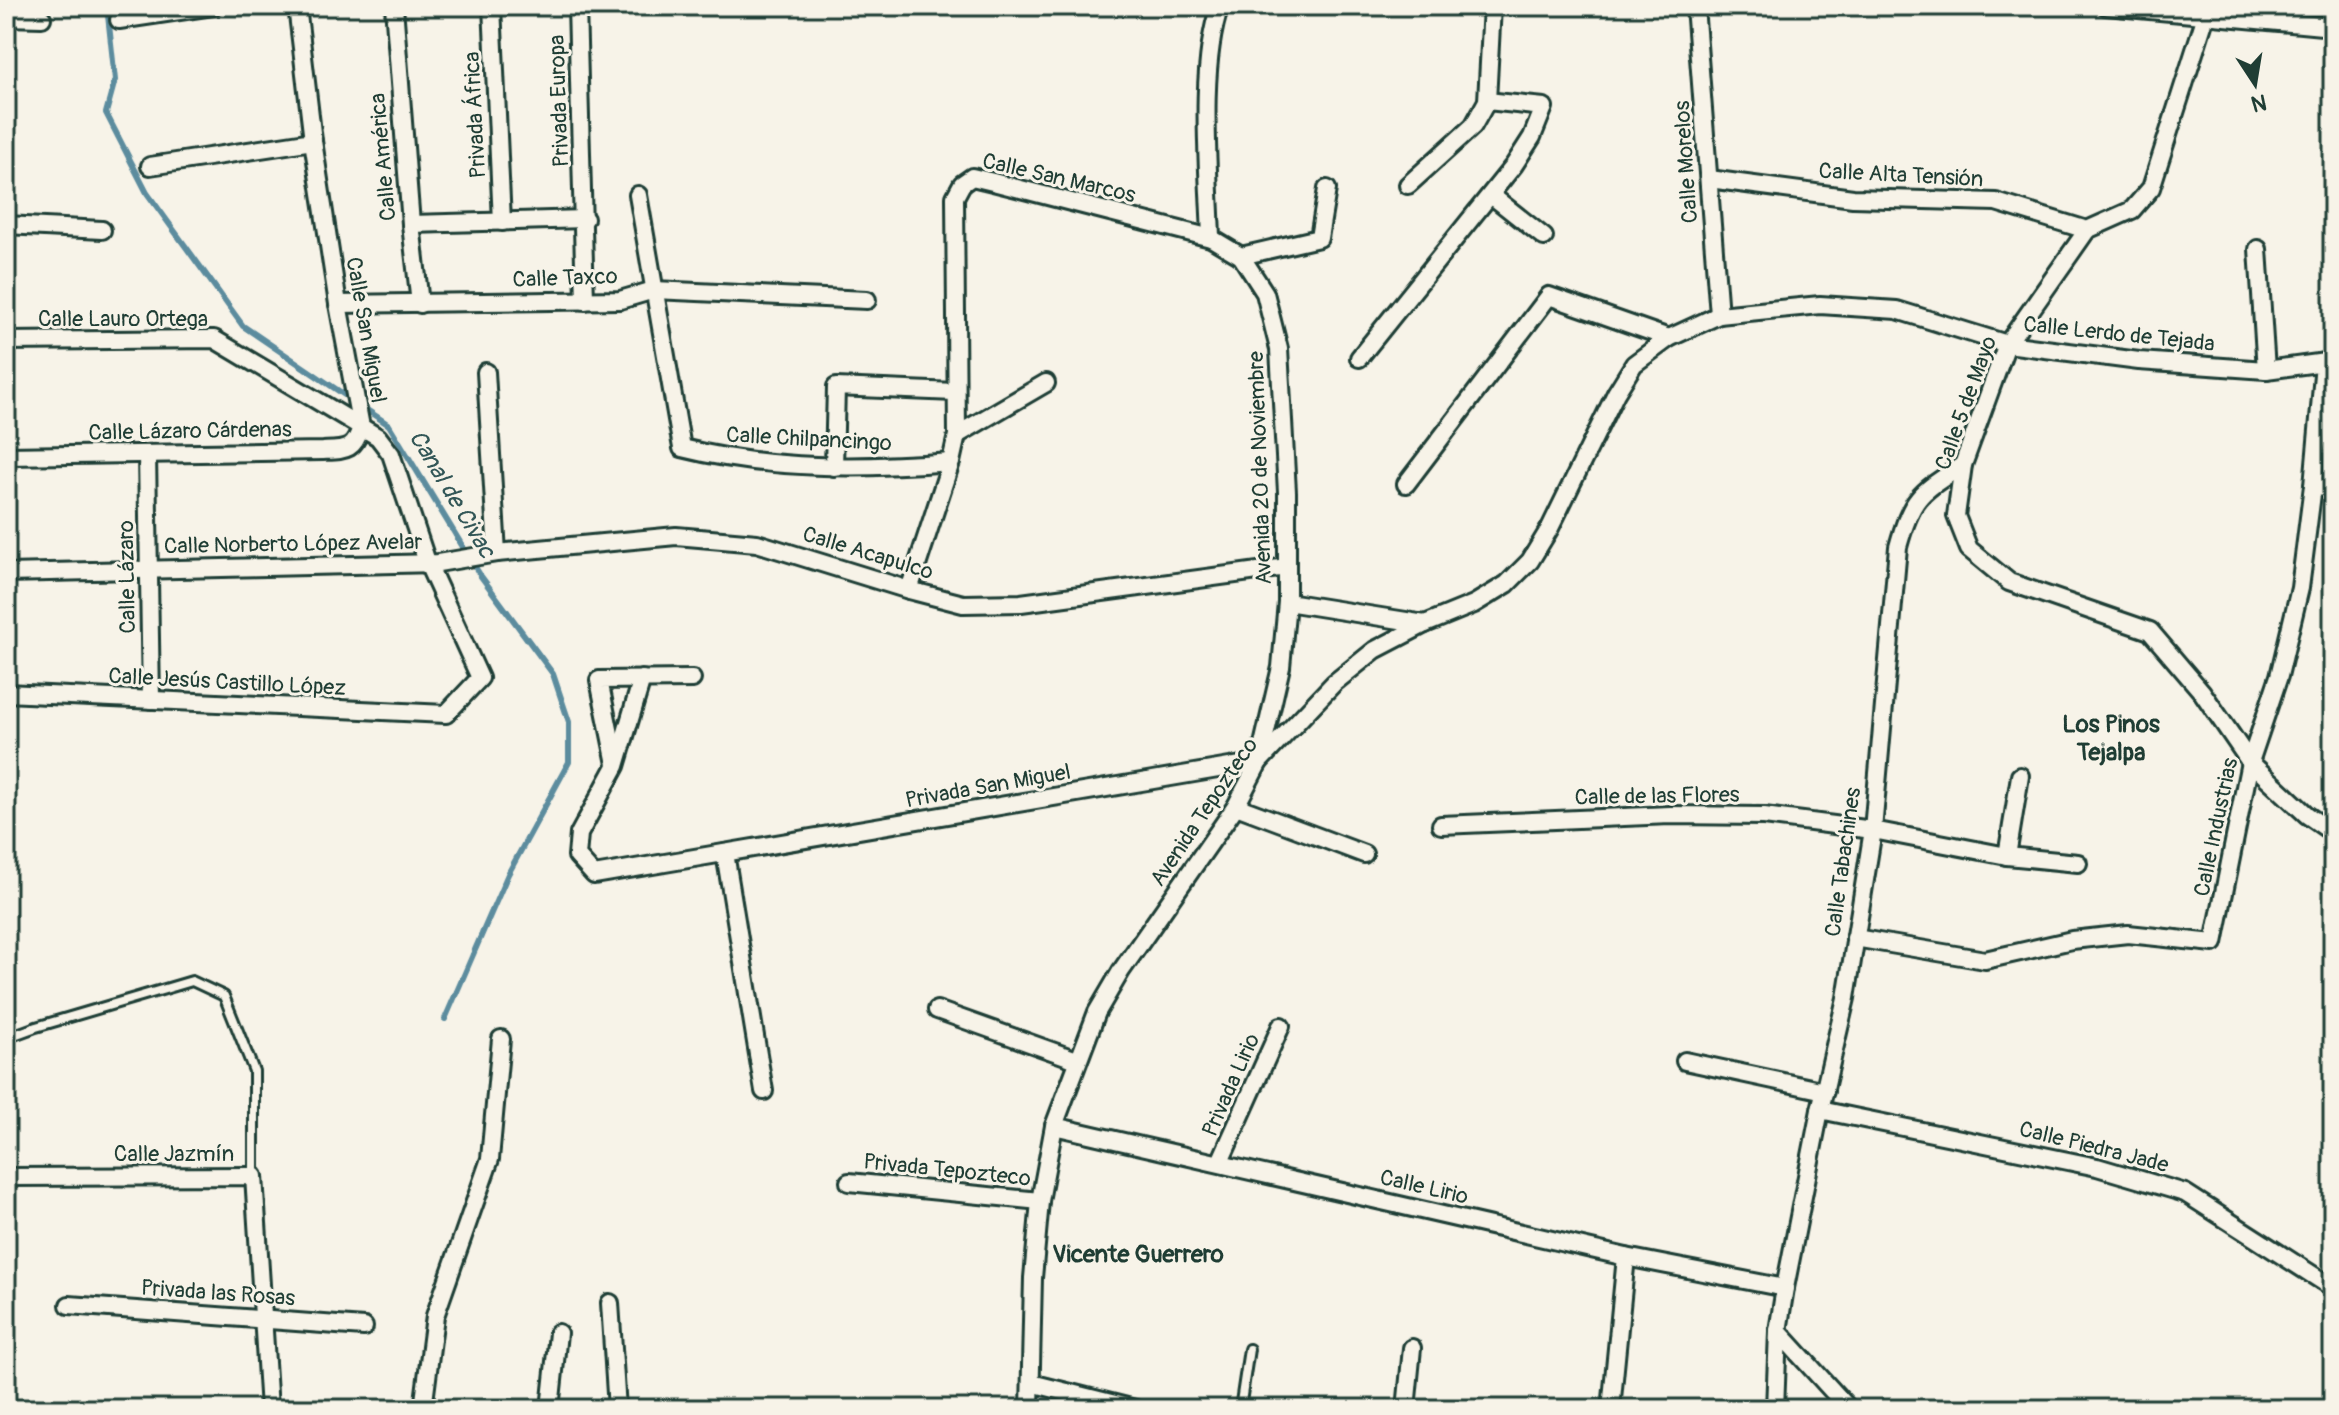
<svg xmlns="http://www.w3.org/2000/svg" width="2339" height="1415" font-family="Pangolin,sans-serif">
	<rect width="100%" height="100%" fill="#f7f3e8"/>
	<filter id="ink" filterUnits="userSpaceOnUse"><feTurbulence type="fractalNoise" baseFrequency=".0125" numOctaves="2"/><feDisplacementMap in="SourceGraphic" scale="16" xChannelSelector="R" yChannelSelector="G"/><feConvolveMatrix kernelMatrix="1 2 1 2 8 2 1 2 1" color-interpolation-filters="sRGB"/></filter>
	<g filter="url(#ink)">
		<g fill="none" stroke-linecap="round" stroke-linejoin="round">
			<g stroke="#5c8c9e" stroke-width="6">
				<polyline points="107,6 115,80 106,113 147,193 243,326 352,400"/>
				<polyline points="361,406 389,425 480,575 553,674 569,722 569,762 508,874 445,1019"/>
			</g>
			<g stroke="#1f3d34" stroke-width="14">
				<g id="lane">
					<polyline points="6,1038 36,1027 192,981 224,996 254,1071 254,1175"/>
					<polyline points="1240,1409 1249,1349"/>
				</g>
			</g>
			<g stroke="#1f3d34" stroke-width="22">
				<g id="street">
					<polyline points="394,6 411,224 420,304"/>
					<polyline points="492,6 502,222"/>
					<polyline points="577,6 585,301"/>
					<polyline points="1695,6 1719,315"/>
					<polyline points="2106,6 2333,27"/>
					<polyline points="2209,6 2151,188 2132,210 2087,230 2007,344 1963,465 1956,516 1969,549 2009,582 2150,631 2202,692 2250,762 2307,815 2333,833"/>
					<polyline points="6,17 42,18"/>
					<polyline points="119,20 213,6"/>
					<polyline points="150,166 313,141"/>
					<polyline points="1709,179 1853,198 1996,202 2087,230"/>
					<polyline points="1408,185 1473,126 1487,101 1492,6"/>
					<path d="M638,195L682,448C769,470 862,469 951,462"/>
					<polyline points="1491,195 1544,237"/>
					<polyline points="411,224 585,219"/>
					<polyline points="6,225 102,230"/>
					<path d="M1211,238C1209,171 1198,68 1220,6"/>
					<polyline points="2258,249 2266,370"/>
					<polyline points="1241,256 1319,238 1327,189"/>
					<polyline points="338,304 620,300 654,290 867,300"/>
					<polyline points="6,341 214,339 378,437 391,454 427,562 480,678 446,714 6,693"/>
					<polyline points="1359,358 1514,165 1532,137 1544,107 1487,101"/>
					<polyline points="486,372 497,553"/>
					<polyline points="957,435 1046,383"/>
					<polyline points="147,454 151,700"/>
					<path d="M6,456L323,451C346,450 354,451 361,427L338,304L313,141L297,6"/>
					<polyline points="834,467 836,387 955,392"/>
					<polyline points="1406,484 1549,296 1669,338"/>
					<polyline points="2313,486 2333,490"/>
					<polyline points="6,573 438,563 497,553 676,536 757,543 909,590 963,604 1021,603 1287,567"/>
					<polyline points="1287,602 1425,624"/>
					<polyline points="642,679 616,766 579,834 577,856 594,875 1259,762 1281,667 1287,602 1287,492 1279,349 1265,293 1241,256 1211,238 993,182 972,177 962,184 955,197 957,435 951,462 909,590"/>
					<polyline points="616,764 599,680 692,679"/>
					<polyline points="1236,806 1364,854"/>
					<polyline points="1441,825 1670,815 1764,816 1873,830 2007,856 2078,863"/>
					<polyline points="725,853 764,1091"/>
					<polyline points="2007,856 2020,776"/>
					<polyline points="1855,938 1985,960 2072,940 2128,934 2214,943 2250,762 2279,676 2300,588 2313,486 2324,363"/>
					<polyline points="937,1010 1077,1060"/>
					<polyline points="1685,1061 1825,1091"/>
					<polyline points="1820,1110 2097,1167 2185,1193 2333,1288"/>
					<polyline points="1054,1126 1626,1257 1785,1288"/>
					<polyline points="1220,1162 1281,1026"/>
					<polyline points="6,1177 254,1176 269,1409"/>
					<polyline points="849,1182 1040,1201"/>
					<polyline points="610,1303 617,1409"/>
					<polyline points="69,1305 364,1327"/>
					<polyline points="1778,1331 1849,1409"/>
					<polyline points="1031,1383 1135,1409"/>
					<polyline points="423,1409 435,1316 490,1159 501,1039"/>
					<polyline points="550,1409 558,1333"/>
					<polyline points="1030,1409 1033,1278 1040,1201 1054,1126 1097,1012 1121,971 1236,806 1259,762 1334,683 1375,650 1425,624 1474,604 1507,584 1530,561 1550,528 1616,393 1634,364 1669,338 1719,315 1820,305 1897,310 2007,344 2139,361 2266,370 2333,361"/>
					<polyline points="1406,1409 1412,1348"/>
					<polyline points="1611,1409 1626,1257"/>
					<path d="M1775,1409L1778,1331L1785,1288L1820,1110L1846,998L1873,830L1898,547C1912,496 1920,493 1963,465"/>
				</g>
			</g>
			<use href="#lane" stroke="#f7f3e8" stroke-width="8"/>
			<use href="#street" stroke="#f7f3e8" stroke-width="16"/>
		</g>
	</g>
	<g text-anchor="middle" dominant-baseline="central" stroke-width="6" stroke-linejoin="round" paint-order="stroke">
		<g font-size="22" fill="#1f3d34" stroke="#f7f3e8">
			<text transform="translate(559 101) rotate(-92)">Privada Europa</text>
			<text transform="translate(475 115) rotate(-93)">Privada África</text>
			<text transform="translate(383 157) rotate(-95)">Calle América</text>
			<text transform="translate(1686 162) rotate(-94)">Calle Morelos</text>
			<text transform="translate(1901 175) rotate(3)">Calle Alta Tensión</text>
			<text transform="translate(1059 178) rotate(13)">Calle San Marcos</text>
			<text transform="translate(565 278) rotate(-2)">Calle Taxco</text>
			<text x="123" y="319">Calle Lauro Ortega</text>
			<text transform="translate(366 330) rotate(80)">Calle San Miguel</text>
			<text transform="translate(2119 334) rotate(6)">Calle Lerdo de Tejada</text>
			<text transform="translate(1966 403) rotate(-70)">Calle 5 de Mayo</text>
			<text transform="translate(190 431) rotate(-1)">Calle Lázaro Cárdenas</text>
			<text transform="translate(809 439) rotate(3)">Calle Chilpancingo</text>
			<text transform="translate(1260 468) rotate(-92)">Avenida 20 de Noviembre</text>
			<text transform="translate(293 544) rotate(-1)">Calle Norberto López Avelar</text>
			<text transform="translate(868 553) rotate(17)">Calle Acapulco</text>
			<text transform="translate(127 577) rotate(-91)">Calle Lázaro</text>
			<text transform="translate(227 682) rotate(3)">Calle Jesús Castillo López</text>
			<text transform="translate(988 786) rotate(-10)">Privada San Miguel</text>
			<text transform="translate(1657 796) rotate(-1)">Calle de las Flores</text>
			<text transform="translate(1204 812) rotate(-56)">Avenida Tepozteco</text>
			<text transform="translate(2216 827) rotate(-78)">Calle Industrias</text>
			<text transform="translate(1843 862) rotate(-82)">Calle Tabachines</text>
			<text transform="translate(1231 1085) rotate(-66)">Privada Lirio</text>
			<text transform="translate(2094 1147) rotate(14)">Calle Piedra Jade</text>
			<text x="174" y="1154">Calle Jazmín</text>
			<text transform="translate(947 1170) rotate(6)">Privada Tepozteco</text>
			<text transform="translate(1424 1187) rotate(13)">Calle Lirio</text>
			<text transform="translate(218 1293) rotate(4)">Privada las Rosas</text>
		</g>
		<g font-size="24" font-style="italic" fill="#335757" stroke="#f7f3e8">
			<text transform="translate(452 494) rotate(59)">Canal de Civac</text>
		</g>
		<g font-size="24" font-weight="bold" fill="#1f3d34" stroke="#f7f3e8">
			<text x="2111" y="724">Los Pinos<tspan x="2111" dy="28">Tejalpa</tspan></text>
			<text x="1138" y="1254">Vicente Guerrero</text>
		</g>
	</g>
	<rect width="2339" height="1415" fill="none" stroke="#f7f3e8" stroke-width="32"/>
	<rect x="16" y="16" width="2307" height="1383" fill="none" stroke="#1f3d34" stroke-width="3" filter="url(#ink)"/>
	<g transform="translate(2255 84) rotate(168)" stroke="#f7f3e8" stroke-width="6" paint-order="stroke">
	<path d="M0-6L14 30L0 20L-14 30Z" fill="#1f3d34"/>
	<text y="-12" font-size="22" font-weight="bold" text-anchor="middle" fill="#1f3d34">N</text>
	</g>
</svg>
